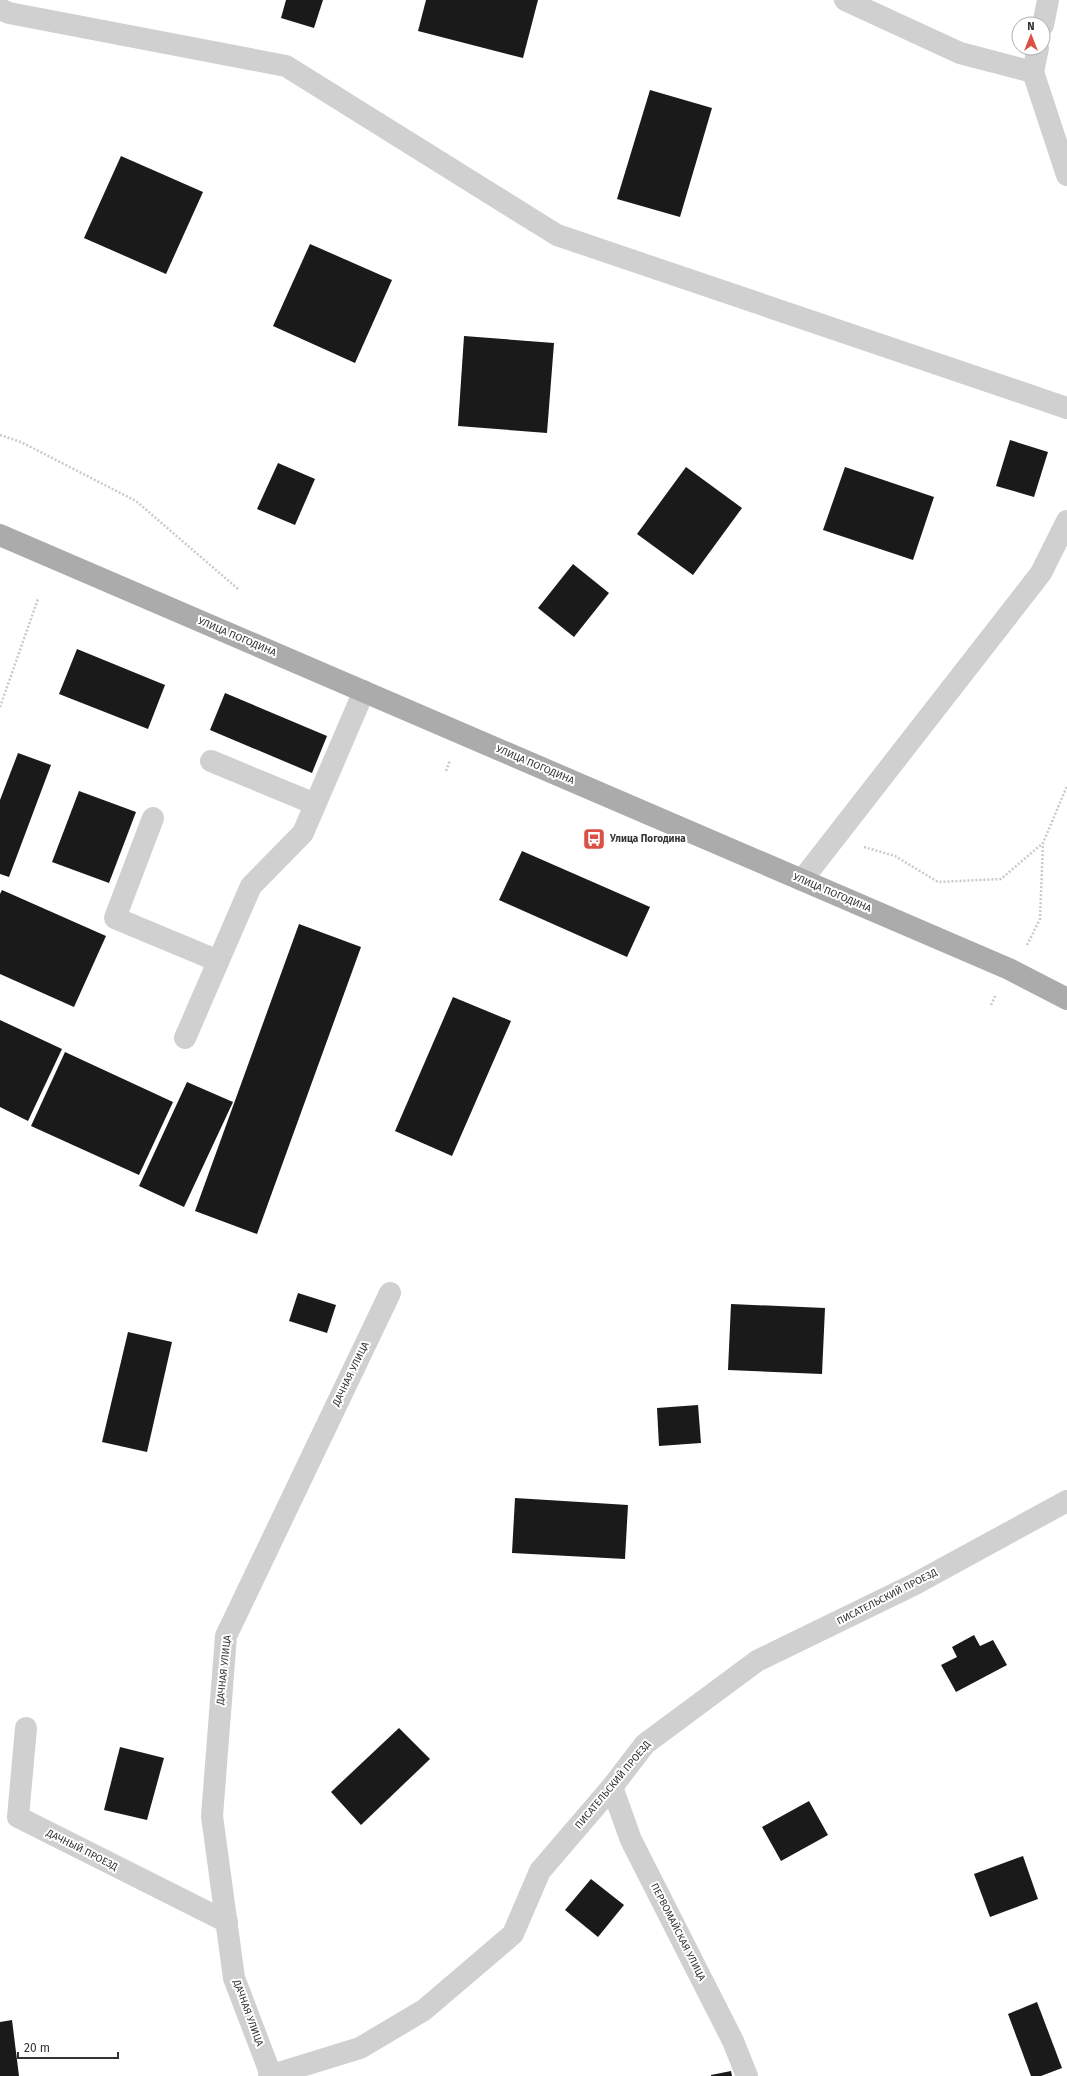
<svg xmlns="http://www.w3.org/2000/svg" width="1067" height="2076" font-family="'Fira Sans',sans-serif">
	<rect width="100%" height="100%" fill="#fff"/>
	<g fill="#1a1a1a">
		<polygon points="286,0 323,0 314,28 281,18"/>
		<polygon points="426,0 538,0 523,58 418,31"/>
		<polygon points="650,90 712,108 680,217 617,199"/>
		<polygon points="121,156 203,192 166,274 84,238"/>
		<polygon points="310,244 392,280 355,363 273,326"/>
		<polygon points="464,336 554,343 547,433 458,426"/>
		<polygon points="1010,440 1048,452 1034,497 996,486"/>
		<polygon points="278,463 315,479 295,525 257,509"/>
		<polygon points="686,467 742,508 693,575 637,534"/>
		<polygon points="845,467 934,497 913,560 823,530"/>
		<polygon points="573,564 609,593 574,637 538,608"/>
		<polygon points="77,649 165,685 148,729 59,694"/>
		<polygon points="225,693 327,736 312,773 210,730"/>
		<polygon points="18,753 51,765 9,877 0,874 0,800"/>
		<polygon points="79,791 136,812 109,883 52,862"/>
		<polygon points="522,851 650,907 627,957 499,900"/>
		<polygon points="2,890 106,936 74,1007 0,974 0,894"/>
		<polygon points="299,924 361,947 257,1234 195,1211"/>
		<polygon points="453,997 511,1021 452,1156 395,1131"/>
		<polygon points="0,1020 62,1049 28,1121 0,1107"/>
		<polygon points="65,1052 173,1102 139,1175 31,1126"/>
		<polygon points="187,1082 233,1102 184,1207 139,1186"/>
		<polygon points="298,1293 336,1305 327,1333 289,1321"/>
		<polygon points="731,1304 825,1308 822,1374 728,1370"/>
		<polygon points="128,1332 172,1342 147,1452 102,1442"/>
		<polygon points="698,1405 701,1443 659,1446 657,1408"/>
		<polygon points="515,1498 628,1505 625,1559 512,1553"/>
		<polygon points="974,1635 980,1646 993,1640 1007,1665 956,1692 941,1665 957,1657 952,1647"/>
		<polygon points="399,1728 430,1759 361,1825 331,1792"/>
		<polygon points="120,1747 164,1758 147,1820 104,1810"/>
		<polygon points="809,1801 828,1835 781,1861 762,1827"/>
		<polygon points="1023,1856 1038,1899 990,1917 974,1874"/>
		<polygon points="591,1879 624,1905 598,1937 565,1910"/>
		<polygon points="1037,2002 1062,2068 1041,2076 1031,2076 1008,2014"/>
		<polygon points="12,2020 19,2076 0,2076 0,2022"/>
		<polygon points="731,2071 732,2076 711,2076 711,2075"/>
	</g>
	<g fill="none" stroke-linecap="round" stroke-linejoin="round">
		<g stroke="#cacaca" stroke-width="2.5" stroke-dasharray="2 2" stroke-linecap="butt">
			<polyline points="0,435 21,442 136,501 238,589"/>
			<polyline points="0,707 38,599"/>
			<polyline points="446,771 450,760"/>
			<polyline points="864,847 895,856 938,882 1001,879 1043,843"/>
			<polyline points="1027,945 1040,919 1043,843 1067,786"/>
			<polyline points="991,1005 996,994"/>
		</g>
		<g stroke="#d0d0d0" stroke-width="22">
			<polyline points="845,0 960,53 1033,72 1067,175"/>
			<polyline points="0,9 9,13 286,66 557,235 1067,408"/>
			<polyline points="1043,25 1048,0"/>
			<polyline points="1033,72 1038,48"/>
			<polyline points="211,761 315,804"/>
			<polyline points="153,818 115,918 218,961"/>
			<polyline points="802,880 1041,573 1067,521"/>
			<polyline points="185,1038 251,886 303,833 364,691"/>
			<polyline points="26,1728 18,1817 227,1922"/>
			<polyline points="612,1787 631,1840 733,2041 747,2076"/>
			<polyline points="271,2075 234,1978 212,1816 226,1636 390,1293"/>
			<polyline points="269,2076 360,2048 424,2010 513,1934 540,1871 612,1787 645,1744 757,1661 913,1585 1067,1501"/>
		</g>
		<polyline stroke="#ababab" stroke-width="22" points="0,535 1009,969 1067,999"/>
	</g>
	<defs>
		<g id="bus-square" transform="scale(1.15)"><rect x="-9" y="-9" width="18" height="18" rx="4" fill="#db5044" stroke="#fff"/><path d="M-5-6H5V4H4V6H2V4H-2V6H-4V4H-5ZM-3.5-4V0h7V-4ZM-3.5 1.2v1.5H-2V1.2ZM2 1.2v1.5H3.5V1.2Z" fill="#fff"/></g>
	</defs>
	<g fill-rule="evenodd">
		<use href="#bus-square" x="594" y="839"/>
	</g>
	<g text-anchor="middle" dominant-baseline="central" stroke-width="4" stroke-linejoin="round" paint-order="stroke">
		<g font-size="10" fill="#333" stroke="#fff">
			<text transform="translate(237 637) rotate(23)">УЛИЦА ПОГОДИНА</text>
			<text transform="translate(535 765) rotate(23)">УЛИЦА ПОГОДИНА</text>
			<text transform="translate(832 893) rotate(23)">УЛИЦА ПОГОДИНА</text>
			<text transform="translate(351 1374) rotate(-64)">ДАЧНАЯ УЛИЦА</text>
			<text transform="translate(887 1597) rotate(-27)">ПИСАТЕЛЬСКИЙ ПРОЕЗД</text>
			<text transform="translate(224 1670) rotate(-84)">ДАЧНАЯ УЛИЦА</text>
			<text transform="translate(613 1785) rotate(-50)">ПИСАТЕЛЬСКИЙ ПРОЕЗД</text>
			<text transform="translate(82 1850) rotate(27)">ДАЧНЫЙ ПРОЕЗД</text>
			<text transform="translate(678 1932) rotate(63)">ПЕРВОМАЙСКАЯ УЛИЦА</text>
			<text transform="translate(248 2013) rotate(70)">ДАЧНАЯ УЛИЦА</text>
		</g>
		<g font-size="10" font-weight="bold" fill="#333" stroke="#fff" text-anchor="start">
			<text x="610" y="839">Улица Погодина</text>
		</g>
	</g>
	<g transform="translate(1031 36)"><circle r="19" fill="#ffffff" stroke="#adadad"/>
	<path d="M0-3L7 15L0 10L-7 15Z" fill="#db5044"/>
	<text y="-6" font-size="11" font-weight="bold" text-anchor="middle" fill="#333333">N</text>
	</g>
	<path d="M18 2052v6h100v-6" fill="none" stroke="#333333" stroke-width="2"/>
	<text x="24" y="2052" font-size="12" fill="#333333" stroke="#ffffff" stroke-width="3" paint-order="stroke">20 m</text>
</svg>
